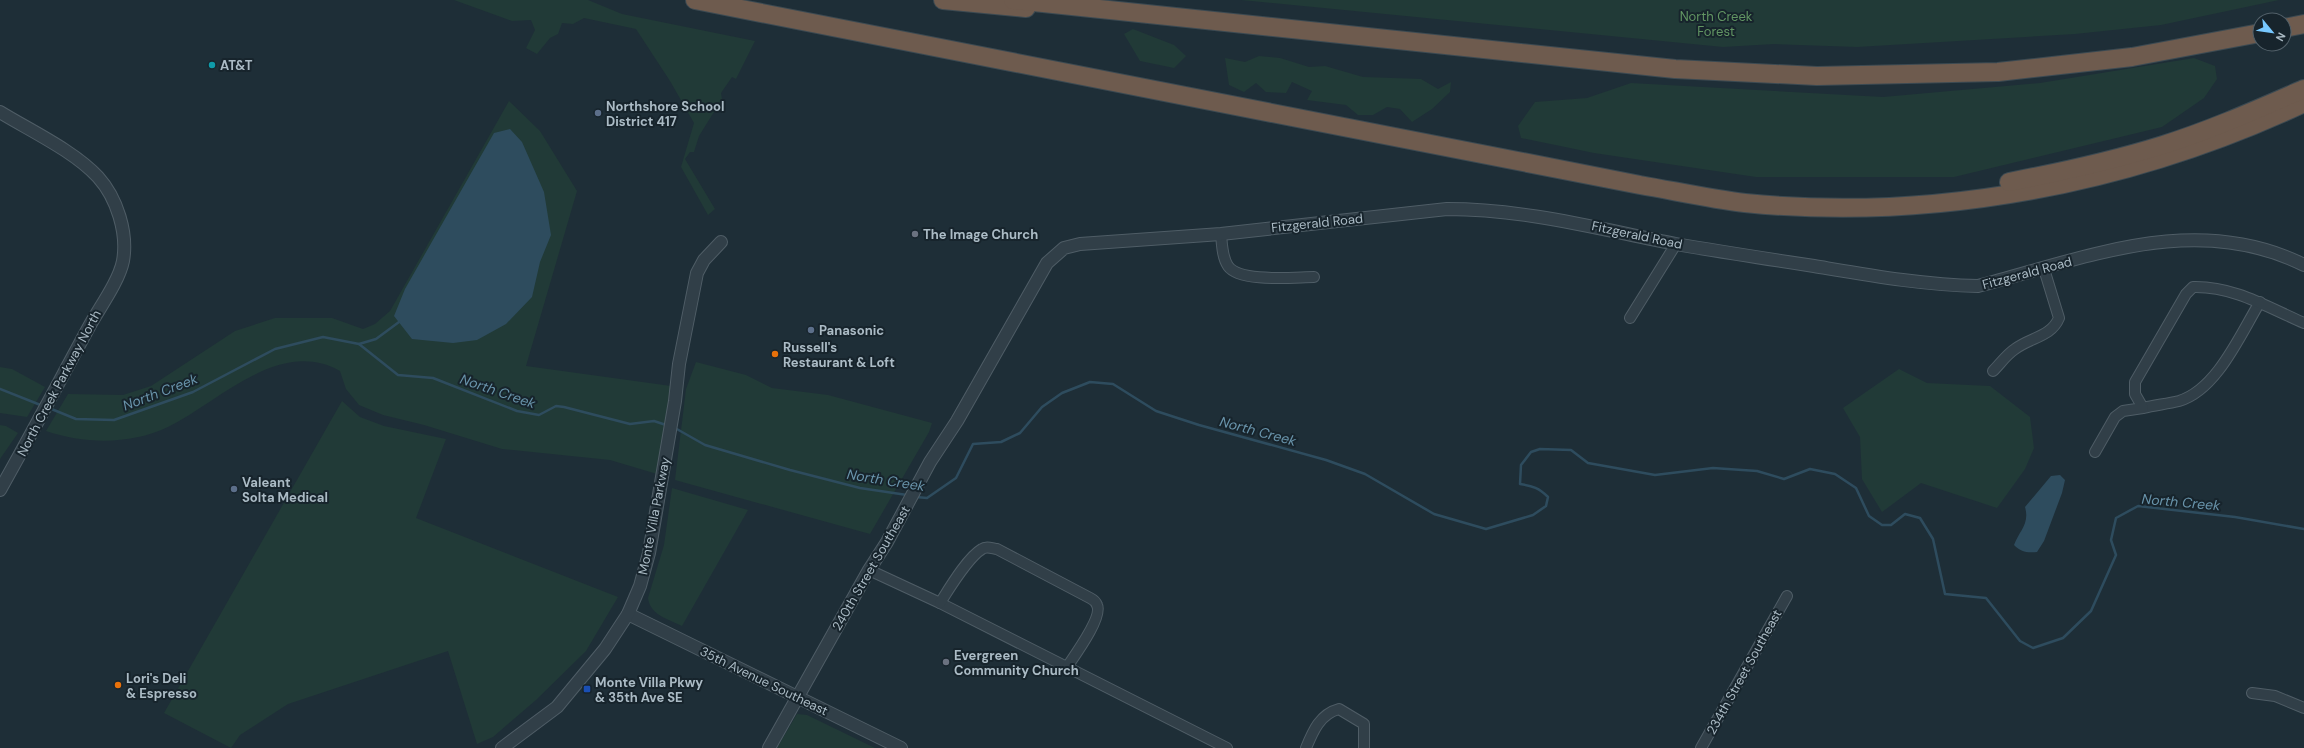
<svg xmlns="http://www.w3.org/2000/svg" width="2304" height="748" font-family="'DM Sans',sans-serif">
	<rect width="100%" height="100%" fill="#1e2e37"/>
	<g fill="#213a37">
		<polygon points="454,0 588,0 622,14 755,41 736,79 732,77 721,93 722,99 699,136 694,152 690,152 685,159 715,209 708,215 681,167 694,123 670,81 636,29 584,18 573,24 562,23 558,34 550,38 537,54 526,48 535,30 531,20 512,21"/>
		<polygon points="1241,0 2279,0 2161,25 2075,34 1857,47 1774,44 1723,47"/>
		<polygon points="1133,29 1174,45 1186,56 1174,68 1140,61 1124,34"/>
		<polygon points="1259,56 1280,58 1309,67 1325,66 1363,77 1421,79 1438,89 1451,82 1450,92 1432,109 1412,122 1400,109 1387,107 1373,115 1358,115 1346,105 1307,100 1312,91 1292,82 1286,93 1266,92 1256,83 1244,92 1229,85 1225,58 1245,62"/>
		<polygon points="2194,58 2215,66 2217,79 2204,98 2162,127 1954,177 1756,177 1594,153 1521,138 1518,126 1535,102 1587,98 1631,83 1883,97 2040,83"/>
		<path d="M509,101L540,131L577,191L526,366L671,386L657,474L610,460L502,449L424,425L383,415L359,405L346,389L340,371C279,337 219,402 168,427C131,445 84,444 46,431L68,394L123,395L151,386L235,331L275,318H332L363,329L375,324L390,311Z"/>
		<polygon points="696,362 746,375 772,388 828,395 932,423 929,432 870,534 675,480 686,389"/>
		<polygon points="0,367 12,369 45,387 27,417 0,413"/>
		<polygon points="1899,369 1927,383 1990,386 2030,417 2034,448 2025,469 1997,508 1921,483 1882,512 1862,479 1860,437 1843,408"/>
		<polygon points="342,401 360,417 384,426 446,439 416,518 618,597 586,651 536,700 493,737 477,744 448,651 288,704 240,735 231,748 164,713"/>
		<polygon points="0,425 6,426 18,433 0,459"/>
		<path d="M672,488L748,510L682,626C668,619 650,615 648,598L664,545Z"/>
		<polygon points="797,714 807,715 875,748 777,748"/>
	</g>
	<g fill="#2e4c5e">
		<polygon points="510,129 522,142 544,192 551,235 540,262 532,297 506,324 477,340 453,343 412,339 394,316 405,289 494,133"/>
		<path d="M2060,475L2065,480L2062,493L2044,541L2037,552C2027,553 2021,552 2014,545C2019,531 2030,524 2025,507L2051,476Z"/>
	</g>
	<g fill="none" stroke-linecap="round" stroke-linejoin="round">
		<g stroke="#2e4c5e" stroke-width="2.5">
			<polyline points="359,344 376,339 399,322"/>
			<polyline points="0,389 43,406"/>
			<polyline points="49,408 76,419 114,420 193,392 275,349 323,337 359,344 398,375 433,378 517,411 539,415 556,406 564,407 630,424 654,421 666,425"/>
			<polyline points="675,428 705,445 790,470 860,488 907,495"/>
			<path d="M916,497L927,498L956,478L973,444L1001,442L1020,433L1042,407L1062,393L1090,382L1113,384L1156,411L1199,425L1326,460L1365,474L1434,514L1486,529L1533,515L1546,506L1548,497C1539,488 1533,486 1520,484L1521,465L1531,452L1540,449L1571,450L1588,463L1655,475L1713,468L1757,471L1784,479L1810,469L1835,474L1856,488L1869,516L1882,525H1891L1905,514L1920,518L1933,539L1945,594L1986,598L2020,641L2033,648L2063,638L2091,611L2116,555L2111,540L2116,518L2138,506L2235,517L2304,529"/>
		</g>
		<g stroke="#4f5d66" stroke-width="12">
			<g id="minor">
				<path d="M1221,234C1222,244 1222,257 1228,266C1240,283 1295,277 1314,277"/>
				<polyline points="1630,318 1676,244"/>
				<path d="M1993,371C2000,364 2007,354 2015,349C2031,337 2051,337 2059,318L2044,269"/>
				<path d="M2143,408C2155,405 2167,404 2179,401C2217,390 2241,333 2260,302"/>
				<path d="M2095,452L2115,417L2123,411L2143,408L2135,394V382L2186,294L2193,287C2234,286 2267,307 2304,323"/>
				<polyline points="869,570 940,603 1227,748"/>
				<path d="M940,603C949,589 967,558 982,549C986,546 991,548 997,549L1090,598C1092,599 1096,602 1097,605C1103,617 1075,655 1067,667"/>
				<polyline points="2252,693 2275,696 2304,708"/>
				<path d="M1306,748C1313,731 1320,714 1339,709L1364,724V748"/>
				<polyline points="1701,748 1787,596"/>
			</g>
		</g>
		<g stroke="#4f5d66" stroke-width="14">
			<g id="tertiary">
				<path d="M0,112C31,131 74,151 98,177C117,198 128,233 123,261C119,281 100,307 90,325C60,380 31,435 0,490"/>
				<polyline points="628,614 901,748"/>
				<polyline points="502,748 557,707 605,649 628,614 640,586 649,553 675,401 679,364 697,273 704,260 721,242"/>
				<path d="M769,748L869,570L887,542L930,462L957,421L1047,263L1064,248L1080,244L1221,234L1447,209C1526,209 1599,229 1676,244C1722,252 1768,259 1814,266C1868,275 1923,285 1978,286C2086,258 2196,211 2304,265"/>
			</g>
		</g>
		<g stroke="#3c4a52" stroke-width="20">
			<g id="motorway">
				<path d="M695,0L1640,185C1675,191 1710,199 1745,203C1935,222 2131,184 2304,103"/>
				<polyline points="943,0 1026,8"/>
				<polyline points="1013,0 1675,69 1817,76 1998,72 2132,57 2260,33"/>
				<polyline points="2284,28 2304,24"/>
				<path d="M2009,182C2061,172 2112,161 2163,145C2211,130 2258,109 2304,89"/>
			</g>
		</g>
		<use href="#minor" stroke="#313f48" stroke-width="10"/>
		<use href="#tertiary" stroke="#313f48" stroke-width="12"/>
		<use href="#motorway" stroke="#6e5b4e" stroke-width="18"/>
	</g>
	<circle fill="#0f9aa8" stroke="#17242c" stroke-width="1.5" cx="212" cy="65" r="4"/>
	<g fill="#5c6f8a" stroke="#17242c" stroke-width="1.5">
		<circle cx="598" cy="113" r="4"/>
		<circle cx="811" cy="330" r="4"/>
		<circle cx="234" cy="489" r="4"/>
	</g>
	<g fill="#6b7280" stroke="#17242c" stroke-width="1.5">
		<circle cx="915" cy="234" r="4"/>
		<circle cx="946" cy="662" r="4"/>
	</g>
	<g fill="#e8710a" stroke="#17242c" stroke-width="1.5">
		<circle cx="775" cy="354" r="4"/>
		<circle cx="118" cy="685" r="4"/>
	</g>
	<rect fill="#1a4fb4" stroke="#17242c" stroke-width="1.5" x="583" y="685" width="8" height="8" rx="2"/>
	<g text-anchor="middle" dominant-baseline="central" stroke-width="4" stroke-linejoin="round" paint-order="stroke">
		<g font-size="13" fill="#629663" stroke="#17242c">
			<text x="1716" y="16">North Creek<tspan x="1716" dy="15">Forest</tspan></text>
		</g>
		<g font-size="13" font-weight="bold" fill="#abbbc5" stroke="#17242c" text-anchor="start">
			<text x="220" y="65">AT&amp;T</text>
			<text x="606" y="106">Northshore School<tspan x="606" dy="15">District 417</tspan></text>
			<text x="923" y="234">The Image Church</text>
			<text x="819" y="330">Panasonic</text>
			<text x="783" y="347">Russell's<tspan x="783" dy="15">Restaurant &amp; Loft</tspan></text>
			<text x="242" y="482">Valeant<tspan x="242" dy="15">Solta Medical</tspan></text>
			<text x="954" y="655">Evergreen<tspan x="954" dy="15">Community Church</tspan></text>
			<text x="126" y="678">Lori's Deli<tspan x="126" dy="15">&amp; Espresso</tspan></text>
			<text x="595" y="682">Monte Villa Pkwy<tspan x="595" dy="15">&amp; 35th Ave SE</tspan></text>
		</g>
		<g font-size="13" fill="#abbbc5" stroke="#17242c">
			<text transform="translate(1317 223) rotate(-6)">Fitzgerald Road</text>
			<text transform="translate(1637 235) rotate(12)">Fitzgerald Road</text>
			<text transform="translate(2027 273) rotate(-15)">Fitzgerald Road</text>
			<text transform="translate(59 383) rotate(-62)">North Creek Parkway North</text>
			<text transform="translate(654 516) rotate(-79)">Monte Villa Parkway</text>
			<text transform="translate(871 568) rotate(-60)">240th Street Southeast</text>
			<text transform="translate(1744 672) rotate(-61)">234th Street Southeast</text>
			<text transform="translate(764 681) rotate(26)">35th Avenue Southeast</text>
		</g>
		<g font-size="14" font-style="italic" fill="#6994ab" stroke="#17242c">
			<text transform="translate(498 391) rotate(19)">North Creek</text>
			<text transform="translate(160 392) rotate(-21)">North Creek</text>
			<text transform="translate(1258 431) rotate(15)">North Creek</text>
			<text transform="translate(886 480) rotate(9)">North Creek</text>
			<text transform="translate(2181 502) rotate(5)">North Creek</text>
		</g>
	</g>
	<g transform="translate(2272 32) rotate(119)"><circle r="19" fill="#17242c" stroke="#526069"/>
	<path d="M0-3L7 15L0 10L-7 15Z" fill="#77c8ff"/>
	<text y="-6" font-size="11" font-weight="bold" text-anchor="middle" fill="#abbbc5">N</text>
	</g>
</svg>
